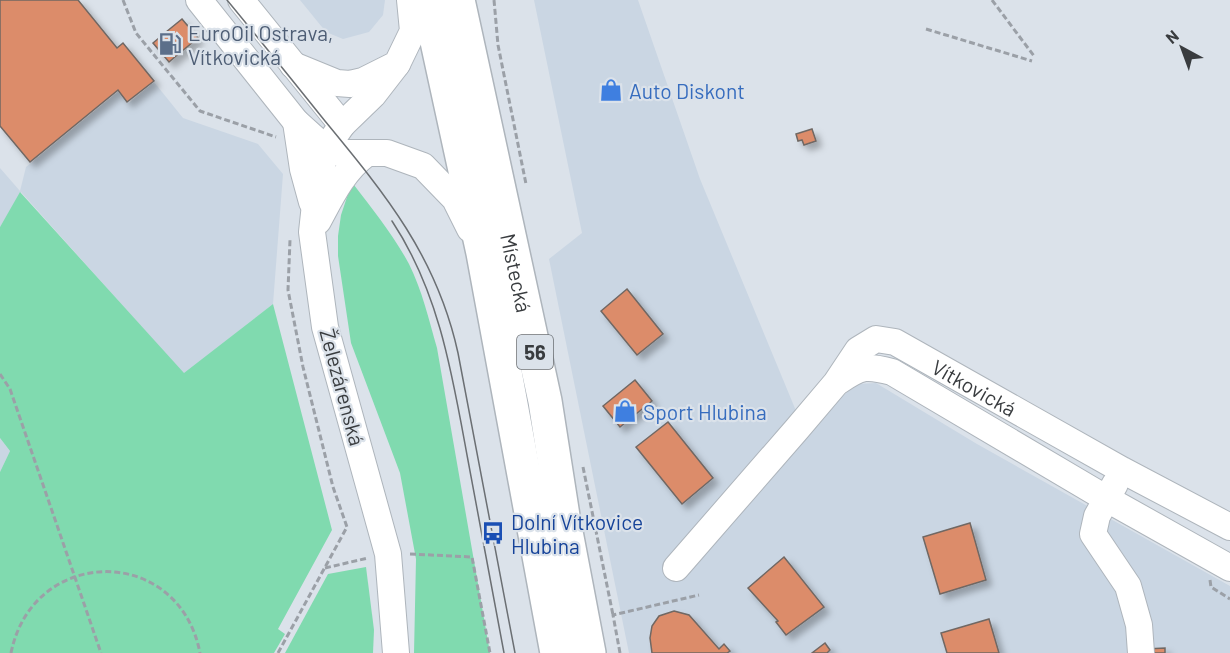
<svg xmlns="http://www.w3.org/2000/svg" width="1230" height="653" font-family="Barlow,sans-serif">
	<defs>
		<filter id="shadow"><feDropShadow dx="5.5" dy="5.5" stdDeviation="3" flood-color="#0004"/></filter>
	</defs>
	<rect width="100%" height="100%" fill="#dbe2ea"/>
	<g fill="#cad6e3">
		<polygon points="300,0 385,0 383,15 369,32 343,39 326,32"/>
		<polygon points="534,0 638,0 700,179 806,435 838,400 857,384 876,383 977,444 1230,586 1230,653 629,653 549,259 582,233"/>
		<polygon points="154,82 183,118 258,144 283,174 273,304 184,374 21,192 0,227 0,168 20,191 26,167 119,91 129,103"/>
		<polygon points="0,438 10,451 0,472"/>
	</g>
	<g fill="#80daaf">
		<path d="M354,185C373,210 394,236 409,264C422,290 429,320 437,348L490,653H414L416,559L400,473L351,343L338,256V236L341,215L348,194Z"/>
		<polygon points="20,192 184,373 273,304 332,530 278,629 285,634 274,653 0,653 0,472 10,451 0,438 0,227"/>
		<polygon points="366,567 374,630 373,653 285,653 328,574"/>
	</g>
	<g fill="#dc8c6a" stroke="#706763" stroke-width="1.5" filter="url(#shadow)">
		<polygon points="0,0 78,0 117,48 123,43 154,81 127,102 118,90 30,162 0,126"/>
		<polygon points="182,19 198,38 182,51 166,32"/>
		<polygon points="166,32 182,51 169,62 153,43"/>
		<polygon points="812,129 816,141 804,145 802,140 798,141 796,134"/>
		<polygon points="627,289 663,334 637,355 601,311"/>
		<polygon points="635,380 652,401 620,427 603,406"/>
		<polygon points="668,422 713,478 682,504 636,447"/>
		<polygon points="970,523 986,580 940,594 923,537"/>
		<polygon points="784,557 824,607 786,635 776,622 778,621 748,588"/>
		<polygon points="674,611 689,615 719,649 724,644 730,651 727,653 652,653 650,638 652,626 659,616"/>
		<polygon points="989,619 999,653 947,653 941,633"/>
		<polygon points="825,643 830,650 827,653 812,653"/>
		<polygon points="1165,648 1165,653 1146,653 1146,649"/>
	</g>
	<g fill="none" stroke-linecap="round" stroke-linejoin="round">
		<g stroke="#aeb5bc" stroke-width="28">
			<g id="minor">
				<polyline points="199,0 296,122 327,150 341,153 387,153 423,166 455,199 470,229"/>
				<polyline points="241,0 342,125"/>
				<polyline points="293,65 337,83 350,84 363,81 397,64 413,31 410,0"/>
				<polyline points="296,122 303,169 312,202"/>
				<path d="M318,221C331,197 343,171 366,154"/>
				<path d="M839,381C861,366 866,365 892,372L1107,499L1230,568"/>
				<polyline points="1115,484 1097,516 1093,534 1128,586 1139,625 1141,653"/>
				<path id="s1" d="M676,568L797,429L836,383L858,350L876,339L895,342L1122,470L1230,527"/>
				<polyline points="396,653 388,554 325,327 312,232 317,186 324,158 331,141 342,125 373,95 397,64"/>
			</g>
		</g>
		<g stroke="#aeb5bc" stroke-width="36">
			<g id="highway">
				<polyline points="428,0 483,253 557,653"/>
				<path id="s2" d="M458,0L545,401L563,516L589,653"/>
			</g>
		</g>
		<g stroke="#9ba0a7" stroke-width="3" stroke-dasharray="6 3" stroke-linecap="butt">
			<polyline points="123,0 136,33 200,111 276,137"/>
			<polyline points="494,0 498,45 526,184"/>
			<polyline points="992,0 1034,56"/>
			<polyline points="926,29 1032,61"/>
			<polyline points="0,374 10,389 101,653"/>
			<polyline points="583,467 613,615"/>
			<polyline points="410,554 472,557 490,653"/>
			<polyline points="325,568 368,558"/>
			<polyline points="1210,580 1211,587 1230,599"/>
			<path d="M11,653C33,545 179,544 200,653"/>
			<polyline points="278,653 347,527 333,487 303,367 288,290 290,240"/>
			<polyline points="620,653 613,615 699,595"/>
		</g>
		<use href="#minor" stroke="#fff" stroke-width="26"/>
		<use href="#highway" stroke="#fff" stroke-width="33"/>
		<g stroke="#6b6f73" stroke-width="1.5">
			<path d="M227,0C260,40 293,81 325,121C386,195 437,257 458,353L515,653"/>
			<path d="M392,221C439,292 452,373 467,455C479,521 492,587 504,653"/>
		</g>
	</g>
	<defs>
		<g id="fuel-bare" transform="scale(1.8)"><path d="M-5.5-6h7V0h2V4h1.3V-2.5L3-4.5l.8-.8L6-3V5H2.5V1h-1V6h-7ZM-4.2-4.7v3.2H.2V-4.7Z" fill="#5c6f8a" stroke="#dbe2ea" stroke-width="2.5" paint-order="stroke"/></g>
		<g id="shop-bare" transform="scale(1.8)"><path d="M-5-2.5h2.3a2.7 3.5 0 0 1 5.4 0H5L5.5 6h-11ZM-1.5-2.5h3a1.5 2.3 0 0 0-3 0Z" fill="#3f7fe0" stroke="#dbe2ea" stroke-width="2.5" paint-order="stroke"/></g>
		<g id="bus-bare" transform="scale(1.8)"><path d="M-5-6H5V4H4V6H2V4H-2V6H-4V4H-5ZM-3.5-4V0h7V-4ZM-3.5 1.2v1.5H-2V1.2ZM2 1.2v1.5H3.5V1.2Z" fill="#1a4fb4" stroke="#dbe2ea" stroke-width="2.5" paint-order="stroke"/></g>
	</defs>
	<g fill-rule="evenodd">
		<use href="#fuel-bare" x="170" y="44"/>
		<use href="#shop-bare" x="611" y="90"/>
		<use href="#shop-bare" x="625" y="411"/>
		<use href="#bus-bare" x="493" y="533"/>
	</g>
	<g text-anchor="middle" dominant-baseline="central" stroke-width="4.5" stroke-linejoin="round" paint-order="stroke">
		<rect fill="#dbe2ea" stroke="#6a6e72" stroke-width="1.5" x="517" y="335" width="36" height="34" rx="4.5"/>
		<g font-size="20" font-weight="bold" fill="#393c3f">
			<text x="535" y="352">56</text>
		</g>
		<g font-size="21" fill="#4e5e75" stroke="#dbe2ea" text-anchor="start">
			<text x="188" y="32">EuroOil Ostrava,<tspan x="188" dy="24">Vítkovická</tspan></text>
		</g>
		<g font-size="21" fill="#366cbe" stroke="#dbe2ea" text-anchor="start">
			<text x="629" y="90">Auto Diskont</text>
			<text x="643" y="411">Sport Hlubina</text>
		</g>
		<g font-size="21" fill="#393c3f" stroke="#dbe2ea">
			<text stroke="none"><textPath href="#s2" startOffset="279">Místecká</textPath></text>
			<text transform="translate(343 387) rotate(75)">Železárenská</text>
			<text stroke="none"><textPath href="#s1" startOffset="416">Vítkovická</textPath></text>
		</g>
		<g font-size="21" fill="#164399" stroke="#dbe2ea" text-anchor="start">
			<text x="511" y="521">Dolní Vítkovice<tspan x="511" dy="24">Hlubina</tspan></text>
		</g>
	</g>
	<g transform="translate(1182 48) rotate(319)" stroke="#dbe2ea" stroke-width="4.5" paint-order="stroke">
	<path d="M0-4.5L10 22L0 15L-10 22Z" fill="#393c3f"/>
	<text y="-9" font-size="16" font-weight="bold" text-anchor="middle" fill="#393c3f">N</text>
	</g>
</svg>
